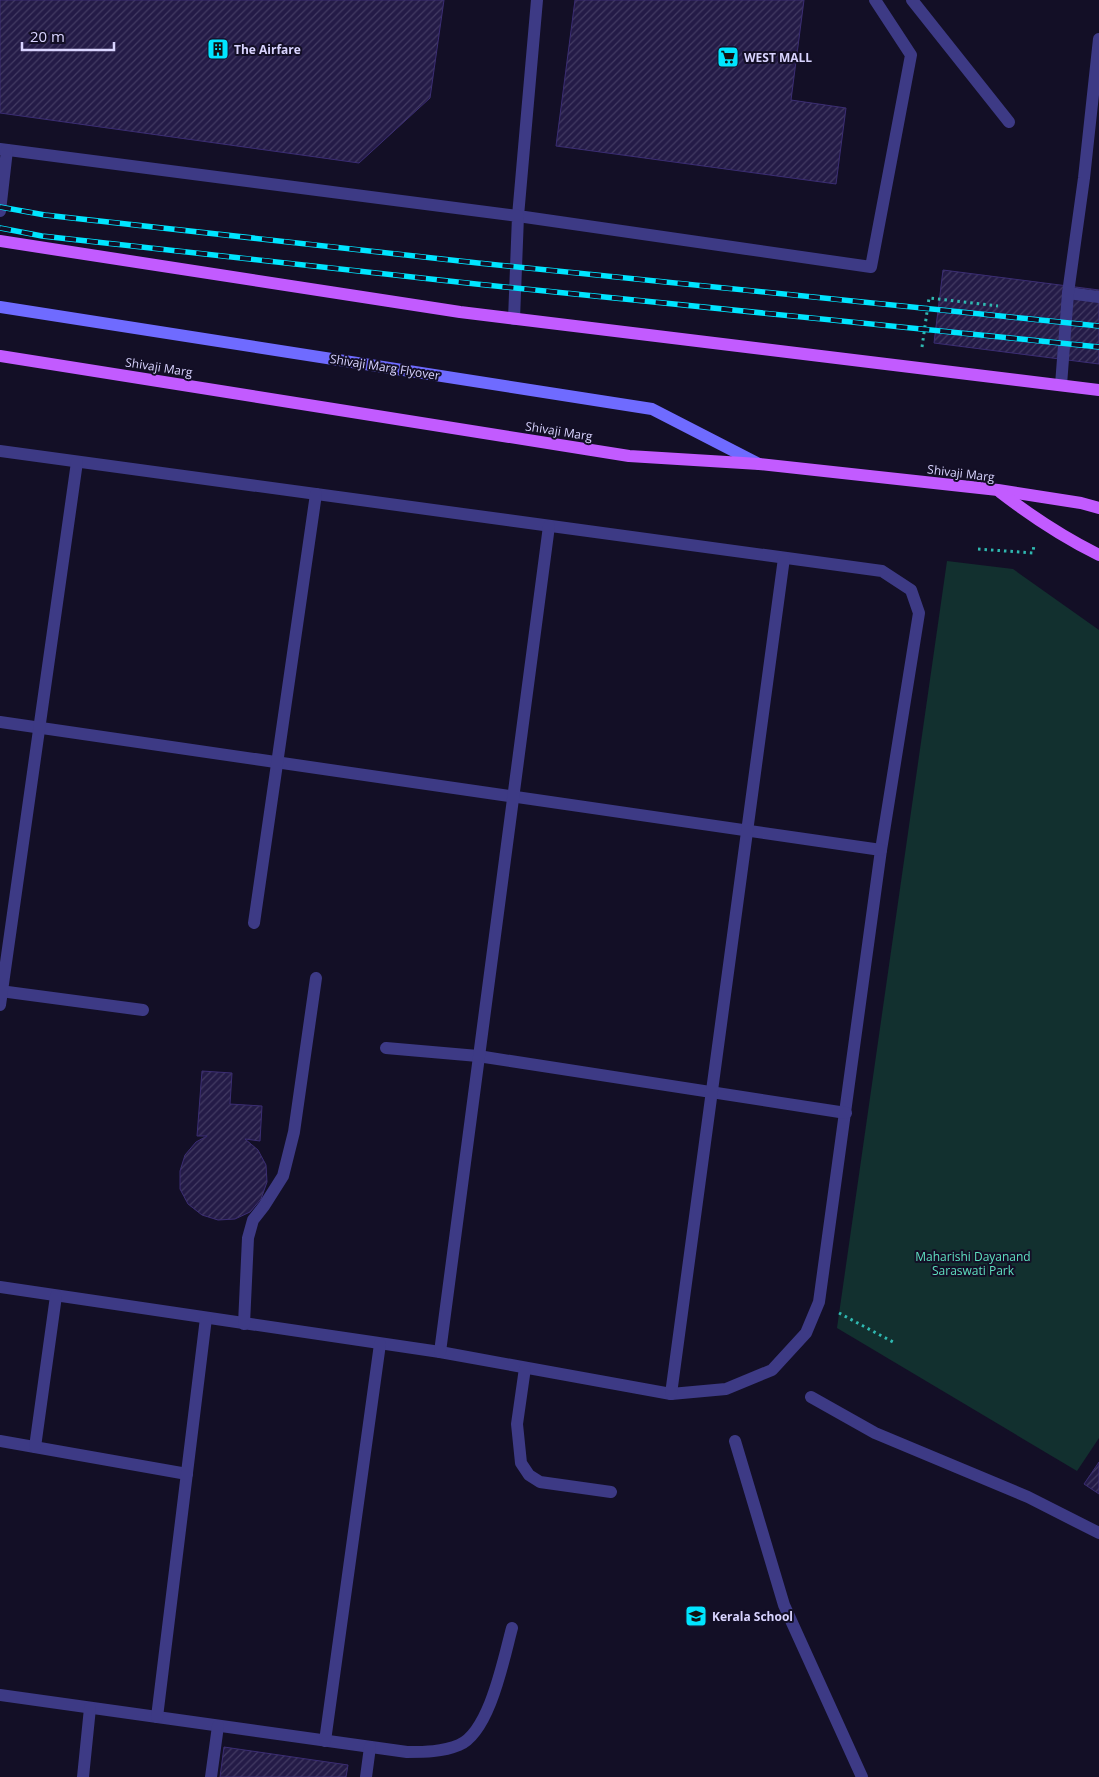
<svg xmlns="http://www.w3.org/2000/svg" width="1099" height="1777" font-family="'Open Sans',sans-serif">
	<defs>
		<pattern id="building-hatch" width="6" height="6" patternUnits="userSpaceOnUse" patternTransform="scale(1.25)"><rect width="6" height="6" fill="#241b47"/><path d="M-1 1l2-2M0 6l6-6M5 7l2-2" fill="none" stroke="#433b63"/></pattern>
	</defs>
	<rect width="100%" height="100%" fill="#130f26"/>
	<polygon fill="#12302f" points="947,561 1013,569 1099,630 1099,1438 1077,1471 837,1328"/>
	<g fill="url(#building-hatch)" stroke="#3b2d73">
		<polygon points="0,0 444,0 430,98 359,163 0,113"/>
		<polygon points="575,0 804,0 791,100 846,108 836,184 556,146"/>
		<polygon points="943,270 1099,290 1099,364 934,343"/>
		<polygon points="202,1071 232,1073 230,1104 262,1106 260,1141 245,1139 258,1150 266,1165 267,1182 261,1199 250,1212 235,1219 218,1220 202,1215 188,1204 180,1189 180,1171 185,1155 196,1142 207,1136 197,1136"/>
		<polygon points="1099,1462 1099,1494 1084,1484"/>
		<polygon points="224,1747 348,1765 346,1777 220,1777"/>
	</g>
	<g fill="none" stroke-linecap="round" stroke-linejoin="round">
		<g stroke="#2fb8b0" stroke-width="3" stroke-dasharray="2.5 4" stroke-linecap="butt">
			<polyline points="922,347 929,298 998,306"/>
			<polyline points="978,549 1033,553 1034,544"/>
			<polyline points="839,1313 893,1342"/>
		</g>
		<g stroke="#3d3a85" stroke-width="12">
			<polyline points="537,0 518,216 871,267 911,55 875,0"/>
			<polyline points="912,0 1009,122"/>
			<polyline points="0,149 518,216 514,319"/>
			<polyline points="0,211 7,150"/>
			<polyline points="1068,293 1099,297"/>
		</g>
		<g stroke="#3d3a85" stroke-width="12">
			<polyline points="1061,385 1068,293 1084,178 1099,39"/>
			<polyline points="0,451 882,571 911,590 919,613 881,850 819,1302 806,1333 772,1370 726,1389 671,1394 440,1352 0,1287"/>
			<polyline points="0,722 881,850"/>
			<polyline points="254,923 316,494"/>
			<polyline points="0,991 143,1010"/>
			<polyline points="0,1005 77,462"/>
			<polyline points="386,1048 478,1056 846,1113"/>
			<polyline points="244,1324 248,1238 253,1220 264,1206 283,1176 294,1132 316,978"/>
			<polyline points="440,1352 549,526"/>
			<polyline points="525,1368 517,1424 521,1463 529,1475 540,1482 611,1492"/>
			<polyline points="671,1394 784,558"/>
			<polyline points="811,1397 875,1433 1028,1497 1099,1533"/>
			<polyline points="0,1441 187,1474"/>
			<polyline points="735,1441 784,1605 862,1777"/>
			<polyline points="35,1447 56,1296"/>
			<path d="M0,1695L407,1752C425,1752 442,1752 459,1745C490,1732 504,1657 512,1628"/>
			<polyline points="157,1717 206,1318"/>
			<polyline points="325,1741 380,1344"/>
			<polyline points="83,1777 90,1708"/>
			<polyline points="211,1777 218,1726"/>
			<polyline points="366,1777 370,1747"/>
		</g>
		<polyline stroke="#6f6bff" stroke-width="12" points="0,307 652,409 759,464"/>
		<g stroke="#c25bff" stroke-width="12">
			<polyline points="0,241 460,312 1099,390"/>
			<polyline points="0,356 629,456 759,464 998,490 1081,503 1099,508"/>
			<path d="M1000,492C1031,516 1063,537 1099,555"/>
		</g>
		<g stroke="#00e5ff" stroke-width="5.5">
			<g id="rail">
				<polyline points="0,207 45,215 478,263 1099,326"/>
				<polyline points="0,228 42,236 476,284 1099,347"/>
			</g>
		</g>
		<use href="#rail" stroke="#130f26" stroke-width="4" stroke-dasharray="11" stroke-linecap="butt"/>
	</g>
	<defs>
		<g id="building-square" transform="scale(1.125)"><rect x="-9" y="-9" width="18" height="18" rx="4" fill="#00e5ff" stroke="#130f26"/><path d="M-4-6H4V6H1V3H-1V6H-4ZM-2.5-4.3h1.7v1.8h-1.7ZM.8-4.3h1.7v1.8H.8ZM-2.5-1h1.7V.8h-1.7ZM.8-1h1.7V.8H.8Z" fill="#111"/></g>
		<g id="supermarket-square" transform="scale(1.125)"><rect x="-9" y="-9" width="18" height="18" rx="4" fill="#00e5ff" stroke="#130f26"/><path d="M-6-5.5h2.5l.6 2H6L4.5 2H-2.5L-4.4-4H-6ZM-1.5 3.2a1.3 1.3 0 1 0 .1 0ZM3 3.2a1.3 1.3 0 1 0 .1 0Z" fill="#111"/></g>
		<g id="school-square" transform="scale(1.125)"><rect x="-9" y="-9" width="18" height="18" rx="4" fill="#00e5ff" stroke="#130f26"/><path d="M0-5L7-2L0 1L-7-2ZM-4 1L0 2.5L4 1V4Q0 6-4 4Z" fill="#111"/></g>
	</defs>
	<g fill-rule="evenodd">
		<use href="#building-square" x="218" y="49"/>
		<use href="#supermarket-square" x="728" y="57"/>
		<use href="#school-square" x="696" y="1616"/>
	</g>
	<g text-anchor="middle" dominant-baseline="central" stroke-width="4" stroke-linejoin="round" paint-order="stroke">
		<g font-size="12" font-weight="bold" fill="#d9d4ff" stroke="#130f26" text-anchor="start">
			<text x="234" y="49">The Airfare</text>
			<text x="744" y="57">WEST MALL</text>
			<text x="712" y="1616">Kerala School</text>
		</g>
		<g font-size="12" fill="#d9d4ff" stroke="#130f26">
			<text transform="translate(159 367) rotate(9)">Shivaji Marg</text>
			<text transform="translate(385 367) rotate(9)">Shivaji Marg Flyover</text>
			<text transform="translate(559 431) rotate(9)">Shivaji Marg</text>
			<text transform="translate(961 473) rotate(7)">Shivaji Marg</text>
		</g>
		<g font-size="12" fill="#5fe0c0" stroke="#130f26">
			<text x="973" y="1256">Maharishi Dayanand<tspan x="973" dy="14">Saraswati Park</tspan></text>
		</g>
	</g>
	<path d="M22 42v8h92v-8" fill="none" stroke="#d9d4ff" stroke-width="2.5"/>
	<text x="30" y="42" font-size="15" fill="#d9d4ff" stroke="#130f26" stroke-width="4" paint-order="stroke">20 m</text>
</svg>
